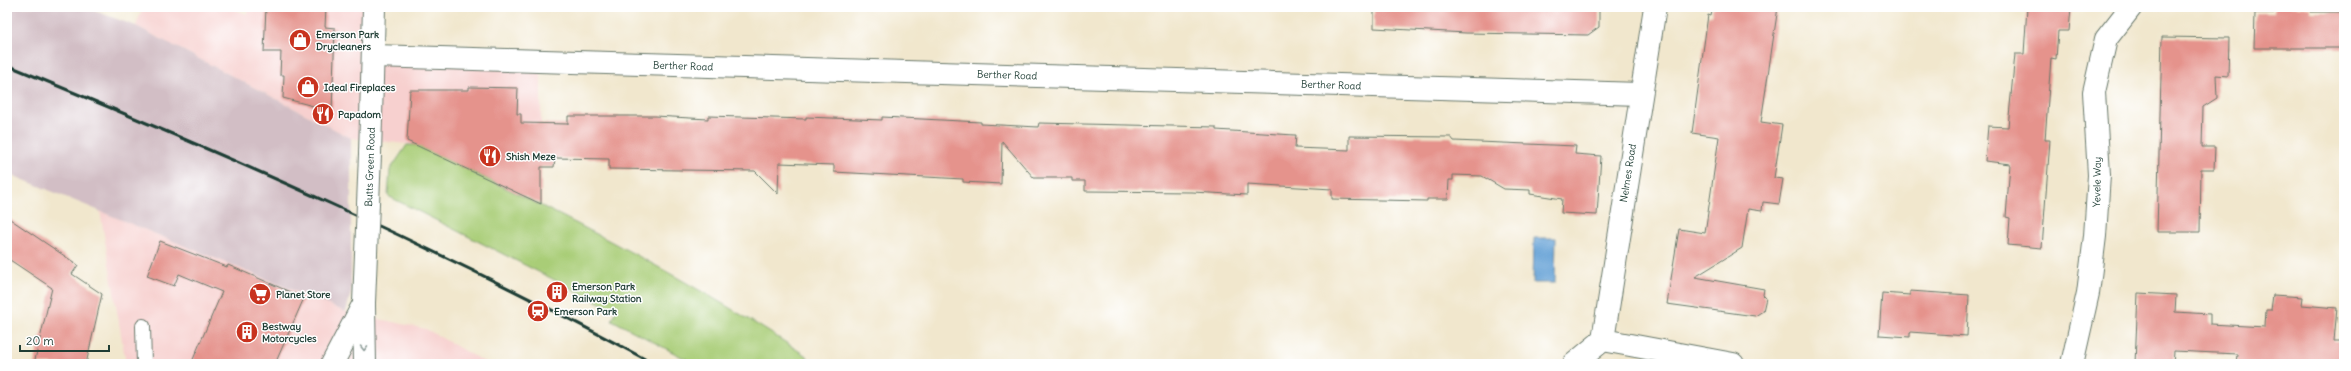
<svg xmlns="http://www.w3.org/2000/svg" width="2351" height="371" font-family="Delius,sans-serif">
	<rect width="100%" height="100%" fill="#fff"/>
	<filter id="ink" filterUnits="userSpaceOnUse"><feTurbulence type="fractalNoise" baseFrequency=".025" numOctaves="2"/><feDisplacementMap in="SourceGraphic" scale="8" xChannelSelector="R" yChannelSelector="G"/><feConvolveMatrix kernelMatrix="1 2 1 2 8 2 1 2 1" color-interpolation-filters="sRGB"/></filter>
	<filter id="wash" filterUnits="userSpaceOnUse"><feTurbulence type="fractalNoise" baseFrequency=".012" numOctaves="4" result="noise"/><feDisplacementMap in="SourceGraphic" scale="16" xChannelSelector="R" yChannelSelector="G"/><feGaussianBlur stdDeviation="0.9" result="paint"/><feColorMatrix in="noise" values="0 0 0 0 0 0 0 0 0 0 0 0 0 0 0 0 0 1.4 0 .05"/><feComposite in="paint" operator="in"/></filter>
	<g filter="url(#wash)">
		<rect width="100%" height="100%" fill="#f1e7cd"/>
		<g fill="#f7d0cf">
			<polygon points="143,7 228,7 247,14 248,7 374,7 374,56 541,62 541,204 416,145 351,138 136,26"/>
			<polygon points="100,211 346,312 426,329 488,364 126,364"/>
		</g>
		<polygon fill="#d2bec5" points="7,7 84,7 136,26 351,138 351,292 346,312 7,173"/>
		<path fill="#a9cd77" stroke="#648556" d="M407,145H416C551,209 684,275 808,357L804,364H695L612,320L616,311L388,196L390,170Z"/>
		<polygon fill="#65a1d5" stroke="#426f84" points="1534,238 1556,238 1555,283 1533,283"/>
		<g id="blocks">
			<g fill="#e5938c">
				<polygon points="266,7 326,7 325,27 335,28 332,111 283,98 284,75 280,75 281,52 264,52"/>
				<polygon points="1374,7 1599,7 1599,27 1588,35 1466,33 1374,28"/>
				<polygon points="1713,7 1778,7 1761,122 1782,125 1774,178 1783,179 1779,204 1763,202 1762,211 1748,209 1742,248 1695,277 1764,289 1763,295 1766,298 1763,311 1755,316 1667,304 1679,229 1705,233 1719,137 1692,133 1708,15 1711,16"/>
				<polygon points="2027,7 2071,8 2069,31 2058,31 2056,59 2051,58 2045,140 2050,140 2042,248 2008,245 2010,218 2006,217 2010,164 1985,161 1988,126 2008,127 2015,54 2024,54"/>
				<polygon points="2274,7 2311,7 2311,12 2344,12 2344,48 2254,48 2255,13 2274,13"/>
				<polygon points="2162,37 2229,38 2228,76 2216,75 2217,98 2203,107 2202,147 2215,147 2214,169 2201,169 2200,232 2157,232"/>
				<polygon points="469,87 518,88 517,114 521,114 521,123 568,124 568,116 655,116 708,119 708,116 806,119 806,117 882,120 882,117 981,122 981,124 1038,127 1039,123 1216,127 1216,130 1294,135 1296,135 1295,148 1349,150 1349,136 1451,137 1454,141 1576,146 1575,154 1601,156 1597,215 1561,213 1562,199 1530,194 1530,190 1504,189 1482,176 1453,175 1453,180 1449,180 1448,199 1427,199 1427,201 1332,199 1332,189 1247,184 1247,195 1192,192 1085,191 1085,181 1072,181 1072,178 1034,178 1002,141 1001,184 963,182 963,179 834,172 834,165 779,163 778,194 755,171 609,169 609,159 555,158 554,167 541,167 541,204 407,141 410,90 469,90"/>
				<polygon points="7,217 78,265 72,274 102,294 86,364 34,364 52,288 7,258"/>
				<polygon points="160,241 227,267 228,265 304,298 275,364 191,364 222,292 179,274 174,286 147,276"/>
				<polygon points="1910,291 1969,295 1967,336 1910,332 1910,337 1879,335 1882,293 1910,295"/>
				<polygon points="2138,293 2176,295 2175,312 2210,314 2210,324 2265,327 2266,310 2271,310 2273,295 2303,297 2302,305 2337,308 2334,341 2344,341 2344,364 2236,364 2237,354 2174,351 2173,364 2135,364"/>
			</g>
		</g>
	</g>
	<g filter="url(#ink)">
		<use href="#blocks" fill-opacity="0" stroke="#68786a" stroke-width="1"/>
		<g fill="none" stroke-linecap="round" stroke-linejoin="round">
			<g stroke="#68786a" stroke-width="16">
				<polyline id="service" points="143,326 144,364"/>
			</g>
			<g stroke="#68786a" stroke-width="24">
				<g id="minor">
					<polyline points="374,56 1640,94"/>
					<polyline points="1603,340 1655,7"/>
					<polyline points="1603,340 1733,364"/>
					<polyline points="1574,364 1603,340"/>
					<polyline points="2072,364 2088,293 2095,236 2099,175 2094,92 2106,39 2131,7"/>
				</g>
			</g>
			<g stroke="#68786a" stroke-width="24">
				<g id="tertiary">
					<polyline points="370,154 374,7"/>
					<polyline points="364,306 365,364"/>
					<polyline points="332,364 364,303"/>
				</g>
			</g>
			<use href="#service" stroke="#fff" stroke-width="14"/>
			<use href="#minor" stroke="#fff" stroke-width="22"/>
			<use href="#tertiary" stroke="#fff" stroke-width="22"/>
			<path stroke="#1f3d34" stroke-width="3" d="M7,65C227,155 445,250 654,364"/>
			<g stroke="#68786a" stroke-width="24" stroke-linecap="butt">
				<polyline id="tertiary-bridge" points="364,303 370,154"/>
			</g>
			<use href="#tertiary-bridge" stroke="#fff" stroke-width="22"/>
		</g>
		<defs><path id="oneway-chevron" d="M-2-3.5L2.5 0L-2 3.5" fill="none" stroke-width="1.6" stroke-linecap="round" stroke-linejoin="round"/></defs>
		<use stroke="#8f9e9a" href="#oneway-chevron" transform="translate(364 348) rotate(89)"/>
	</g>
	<defs>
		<g id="shop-disc" transform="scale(1.15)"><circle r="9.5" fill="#c8321e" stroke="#fff"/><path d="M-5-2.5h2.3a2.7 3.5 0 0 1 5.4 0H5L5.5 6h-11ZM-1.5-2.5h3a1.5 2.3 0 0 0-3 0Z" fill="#fff"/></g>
		<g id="restaurant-disc" transform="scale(1.15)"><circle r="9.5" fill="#c8321e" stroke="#fff"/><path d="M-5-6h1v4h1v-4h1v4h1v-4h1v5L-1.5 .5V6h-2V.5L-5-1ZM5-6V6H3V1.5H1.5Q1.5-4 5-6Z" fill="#fff"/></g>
		<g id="building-disc" transform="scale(1.15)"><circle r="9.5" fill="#c8321e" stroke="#fff"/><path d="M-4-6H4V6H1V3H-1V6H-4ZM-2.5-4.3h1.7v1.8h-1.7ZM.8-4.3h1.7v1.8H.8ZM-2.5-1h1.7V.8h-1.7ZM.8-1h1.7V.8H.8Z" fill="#fff"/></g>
		<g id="supermarket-disc" transform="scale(1.15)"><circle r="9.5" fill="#c8321e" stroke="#fff"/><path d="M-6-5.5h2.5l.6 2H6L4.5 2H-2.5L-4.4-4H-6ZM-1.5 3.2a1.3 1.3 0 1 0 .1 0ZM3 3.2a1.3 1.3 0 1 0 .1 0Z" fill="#fff"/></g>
		<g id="station-disc" transform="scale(1.15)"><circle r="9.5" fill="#c8321e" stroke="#fff"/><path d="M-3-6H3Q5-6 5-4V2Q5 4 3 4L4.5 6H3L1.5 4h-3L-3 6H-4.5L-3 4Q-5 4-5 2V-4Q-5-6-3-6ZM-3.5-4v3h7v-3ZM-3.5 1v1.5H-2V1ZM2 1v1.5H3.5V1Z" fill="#fff"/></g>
	</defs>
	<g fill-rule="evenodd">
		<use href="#shop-disc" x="300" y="40"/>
		<use href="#shop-disc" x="308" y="87"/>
		<use href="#restaurant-disc" x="323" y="114"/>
		<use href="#restaurant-disc" x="490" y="156"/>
		<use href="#building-disc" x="557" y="292"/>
		<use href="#supermarket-disc" x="260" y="294"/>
		<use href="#station-disc" x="538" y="311"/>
		<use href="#building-disc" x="247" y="332"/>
	</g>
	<g text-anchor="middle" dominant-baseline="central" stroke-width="3" stroke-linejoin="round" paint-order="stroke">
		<g font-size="10" font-weight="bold" fill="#1f3d34" stroke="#fff" text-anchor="start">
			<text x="316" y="34">Emerson Park<tspan x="316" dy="12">Drycleaners</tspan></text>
			<text x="324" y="87">Ideal Fireplaces</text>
			<text x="338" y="114">Papadom</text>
			<text x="506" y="156">Shish Meze</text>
			<text x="572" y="286">Emerson Park<tspan x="572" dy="12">Railway Station</tspan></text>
			<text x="276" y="294">Planet Store</text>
			<text x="554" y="311">Emerson Park</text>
			<text x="262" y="326">Bestway<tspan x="262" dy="12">Motorcycles</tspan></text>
		</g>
		<g font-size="10" fill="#1f3d34" stroke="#fff">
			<text transform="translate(683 66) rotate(2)">Berther Road</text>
			<text transform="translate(1007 75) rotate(2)">Berther Road</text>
			<text transform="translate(1331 85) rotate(2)">Berther Road</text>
			<text transform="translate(370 167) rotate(-88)">Butts Green Road</text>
			<text transform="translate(1628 173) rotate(-81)">Nelmes Road</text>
			<text transform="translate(2097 182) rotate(-89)">Yevele Way</text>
		</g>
	</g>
	<rect width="2351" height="371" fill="none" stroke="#fff" stroke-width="24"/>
	<path d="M20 345v6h89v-6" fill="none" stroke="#1f3d34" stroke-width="2"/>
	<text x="26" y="345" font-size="12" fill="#1f3d34" stroke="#ffffff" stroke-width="3" paint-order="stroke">20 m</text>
</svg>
